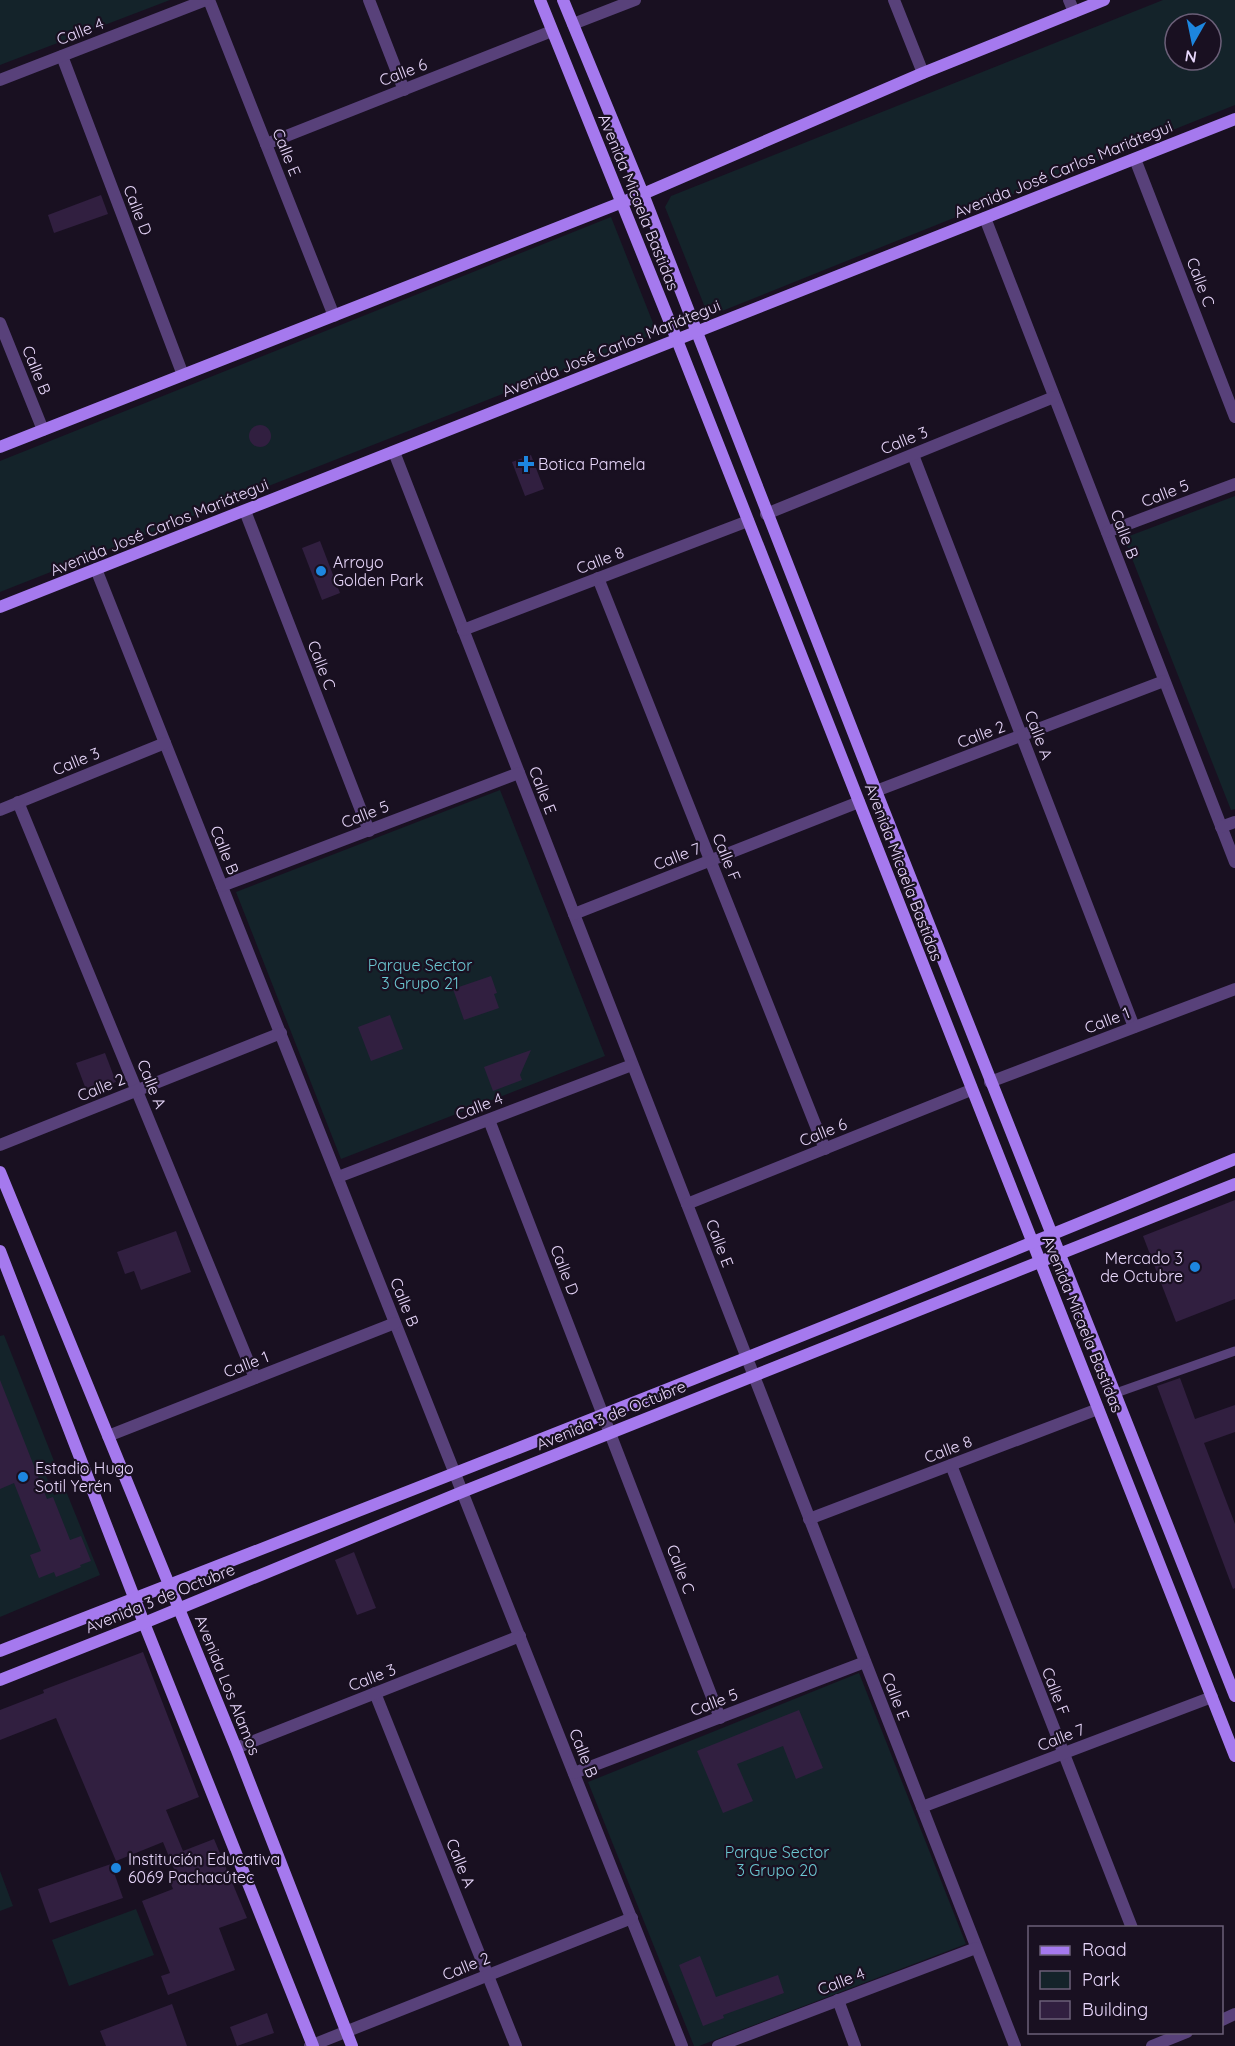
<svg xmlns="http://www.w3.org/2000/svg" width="1235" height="2046" font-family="Quicksand,sans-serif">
	<rect width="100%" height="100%" fill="#191021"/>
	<g fill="#14232a" fill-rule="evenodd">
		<polygon points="0,0 170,0 0,65"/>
		<path d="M1163,0H1235V105L717,313L706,310L665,207L671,196ZM1175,24H1211V60H1175Z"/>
		<polygon points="611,217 657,333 0,592 0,461"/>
		<polygon points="1235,496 1235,809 1231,810 1124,538"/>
		<polygon points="500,790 605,1056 341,1159 236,892"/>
		<polygon points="4,1335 54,1461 44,1471 54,1495 66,1491 100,1575 0,1617 0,1336"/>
		<polygon points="859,1673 966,1944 699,2046 694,2046 588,1782"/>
		<polygon points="0,1871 13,1906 0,1911"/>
		<polygon points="136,1909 154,1955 69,1986 52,1940"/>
	</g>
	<g fill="#311f40">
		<polygon points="101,195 108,214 54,233 48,215"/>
		<circle cx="260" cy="436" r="11"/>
		<polygon points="531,455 544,489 525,496 512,462"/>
		<polygon points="320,541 340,593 322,600 302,548"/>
		<polygon points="491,976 497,993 494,994 499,1008 464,1020 453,989"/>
		<polygon points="390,1015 403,1049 371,1061 358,1027"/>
		<polygon points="531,1050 520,1075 522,1080 493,1091 484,1067"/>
		<polygon points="105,1053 116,1082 87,1092 76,1063"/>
		<polygon points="1235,1200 1235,1299 1176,1322 1143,1236"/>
		<polygon points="176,1231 191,1272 141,1290 134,1271 125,1274 117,1252"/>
		<polygon points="1180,1378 1195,1419 1235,1405 1235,1432 1204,1443 1235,1524 1235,1588 1233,1589 1157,1386"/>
		<polygon points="0,1380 47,1499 53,1497 70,1540 81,1536 91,1561 80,1565 81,1567 56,1577 54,1572 39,1578 30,1555 41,1551 14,1483 0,1489"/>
		<polygon points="354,1552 376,1608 357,1615 335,1560"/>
		<polygon points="143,1652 199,1797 166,1810 183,1851 214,1839 247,1918 219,1928 235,1970 168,1995 161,1976 170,1973 142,1901 173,1889 170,1882 178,1879 163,1842 116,1861 56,1718 0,1740 0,1710 44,1693 43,1690"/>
		<polygon points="799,1710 823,1768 796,1779 783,1746 737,1764 753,1801 723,1813 697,1751"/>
		<polygon points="111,1864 123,1898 50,1923 38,1889"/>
		<polygon points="700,1956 716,1997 778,1975 784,1993 723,2015 724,2018 703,2026 679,1965"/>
		<polygon points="172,2004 187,2046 106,2046 100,2031"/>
		<polygon points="267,2013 274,2033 237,2046 230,2027"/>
	</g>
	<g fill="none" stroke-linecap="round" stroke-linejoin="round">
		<polyline stroke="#58417a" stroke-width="9" points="1116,1393 1235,1351"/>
		<g stroke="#58417a" stroke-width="12">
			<polyline points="209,0 334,316"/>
			<polyline points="369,0 404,90"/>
			<polyline points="894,0 923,73"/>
			<polyline points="1069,0 1074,12"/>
			<polyline points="573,24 635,0"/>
			<polyline points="62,56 183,375"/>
			<polyline points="0,80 206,0"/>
			<polyline points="266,144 552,31"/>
			<polyline points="1135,159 1235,417"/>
			<polyline points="985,218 1235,862"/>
			<polyline points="0,323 43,430"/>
			<polyline points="394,452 1015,2046"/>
			<polyline points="913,455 1134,1027"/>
			<polyline points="245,511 369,831"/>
			<polyline points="766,514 1054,397"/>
			<polyline points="1107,532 1235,484"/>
			<polyline points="96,569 682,2046"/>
			<polyline points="598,578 825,1149"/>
			<polyline points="463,630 748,521"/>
			<polyline points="876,791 1164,681"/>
			<polyline points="18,802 255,1378"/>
			<polyline points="0,810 165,743"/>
			<polyline points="1221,827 1235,822"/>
			<polyline points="222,886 519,773"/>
			<polyline points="574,914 859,802"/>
			<polyline points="990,1082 1235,989"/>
			<polyline points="489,1120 720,1718"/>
			<polyline points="0,1145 281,1033"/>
			<polyline points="338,1177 632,1065"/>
			<polyline points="687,1204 971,1090"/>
			<polyline points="108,1436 395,1323"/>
			<polyline points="951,1465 1132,1928"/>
			<polyline points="809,1519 1098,1409"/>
			<polyline points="375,1693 516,2046"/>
			<polyline points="236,1748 520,1636"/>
			<polyline points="574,1773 865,1662"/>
			<polyline points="922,1807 1212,1697"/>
			<polyline points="838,2000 855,2046"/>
			<polyline points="1222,2020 1235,2014"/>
			<polyline points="310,2046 632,1918"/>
			<polyline points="718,2046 976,1948"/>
			<polyline points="1152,2046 1187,2032"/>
		</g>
		<g stroke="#a579ee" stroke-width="12">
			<polyline points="540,0 677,340 1235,1756"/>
			<polyline points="563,0 643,194 876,791 1235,1696"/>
			<polyline points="0,447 643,194 923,73 1104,0"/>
			<polyline points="0,607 1235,119"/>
			<polyline points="0,1172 236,1748 352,2046"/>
			<polyline points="0,1251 144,1623 313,2046"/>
			<path d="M0,1651C413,1490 826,1329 1235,1159"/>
			<polyline points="0,1680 144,1623 462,1492 1235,1184"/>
		</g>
	</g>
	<g fill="#1d86df" stroke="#191021" stroke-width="2">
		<path d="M523 455h6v6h6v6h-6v6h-6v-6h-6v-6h6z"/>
		<circle cx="321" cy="571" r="6"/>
		<circle cx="1195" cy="1267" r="6"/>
		<circle cx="23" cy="1477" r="6"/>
		<circle cx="116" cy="1868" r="6"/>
	</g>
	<g text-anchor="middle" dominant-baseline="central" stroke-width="4.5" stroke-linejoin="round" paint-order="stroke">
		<g font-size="16" fill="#e7d6fa" stroke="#191021">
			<text transform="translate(80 31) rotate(-21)">Calle 4</text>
			<text transform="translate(403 72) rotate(-21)">Calle 6</text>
			<text transform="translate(287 152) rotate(68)">Calle E</text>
			<text transform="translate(1063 169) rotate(-22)">Avenida José Carlos Mariátegui</text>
			<text transform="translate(639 202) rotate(68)">Avenida Micaela Bastidas</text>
			<text transform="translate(138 210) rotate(69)">Calle D</text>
			<text transform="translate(1201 282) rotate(69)">Calle C</text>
			<text transform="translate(611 348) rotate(-22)">Avenida José Carlos Mariátegui</text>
			<text transform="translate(37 370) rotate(68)">Calle B</text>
			<text transform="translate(904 440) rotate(-22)">Calle 3</text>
			<text transform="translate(1165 493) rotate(-21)">Calle 5</text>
			<text transform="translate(159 527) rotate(-22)">Avenida José Carlos Mariátegui</text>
			<text transform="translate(1125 534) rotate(69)">Calle B</text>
			<text transform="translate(600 560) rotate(-21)">Calle 8</text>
			<text transform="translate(322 665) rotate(69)">Calle C</text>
			<text transform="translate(981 734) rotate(-21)">Calle 2</text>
			<text transform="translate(1039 735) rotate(69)">Calle A</text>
			<text transform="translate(76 761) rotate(-22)">Calle 3</text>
			<text transform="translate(543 790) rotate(69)">Calle E</text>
			<text transform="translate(365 814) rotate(-21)">Calle 5</text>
			<text transform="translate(225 850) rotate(68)">Calle B</text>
			<text transform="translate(677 856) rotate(-21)">Calle 7</text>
			<text transform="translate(727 857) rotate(68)">Calle F</text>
			<text transform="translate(904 872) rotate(69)">Avenida Micaela Bastidas</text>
			<text transform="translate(1107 1020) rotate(-21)">Calle 1</text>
			<text transform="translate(152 1084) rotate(68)">Calle A</text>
			<text transform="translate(101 1087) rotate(-22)">Calle 2</text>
			<text transform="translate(479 1106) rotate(-21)">Calle 4</text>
			<text transform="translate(823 1132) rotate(-22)">Calle 6</text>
			<text transform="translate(720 1243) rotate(69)">Calle E</text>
			<text transform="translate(565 1270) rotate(69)">Calle D</text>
			<text transform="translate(405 1302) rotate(68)">Calle B</text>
			<text transform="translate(1083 1324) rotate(68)">Avenida Micaela Bastidas</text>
			<text transform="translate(246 1364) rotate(-21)">Calle 1</text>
			<text transform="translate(611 1415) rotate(-22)">Avenida 3 de Octubre</text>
			<text transform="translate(948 1449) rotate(-21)">Calle 8</text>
			<text transform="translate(681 1569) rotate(69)">Calle C</text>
			<text transform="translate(160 1598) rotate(-22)">Avenida 3 de Octubre</text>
			<text transform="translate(372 1677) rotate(-21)">Calle 3</text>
			<text transform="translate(228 1685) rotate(68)">Avenida Los Alamos</text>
			<text transform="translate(1056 1691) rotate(69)">Calle F</text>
			<text transform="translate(896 1696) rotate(69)">Calle E</text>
			<text transform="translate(714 1702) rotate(-21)">Calle 5</text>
			<text transform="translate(1061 1737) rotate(-21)">Calle 7</text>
			<text transform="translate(584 1753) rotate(68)">Calle B</text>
			<text transform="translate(461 1863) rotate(68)">Calle A</text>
			<text transform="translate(466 1966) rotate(-22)">Calle 2</text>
			<text transform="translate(841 1981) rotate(-21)">Calle 4</text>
		</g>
		<g font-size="16" fill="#e7d6fa" stroke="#191021" text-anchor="start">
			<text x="538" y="464">Botica Pamela</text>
			<text x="333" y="562">Arroyo<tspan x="333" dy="18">Golden Park</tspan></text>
			<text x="1183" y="1258" text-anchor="end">Mercado 3<tspan x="1183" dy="18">de Octubre</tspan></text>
			<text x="35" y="1468">Estadio Hugo<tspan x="35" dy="18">Sotil Yerén</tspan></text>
			<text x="128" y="1859">Institución Educativa<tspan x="128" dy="18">6069 Pachacútec</tspan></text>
		</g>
		<g font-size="16" fill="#6bc6d0" stroke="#191021">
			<text x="420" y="965">Parque Sector<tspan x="420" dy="18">3 Grupo 21</tspan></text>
			<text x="777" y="1852">Parque Sector<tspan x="777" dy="18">3 Grupo 20</tspan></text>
		</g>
	</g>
	<rect x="1028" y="1926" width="195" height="108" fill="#191021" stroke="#6b5f78" stroke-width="1.5"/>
	<rect x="1040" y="1946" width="30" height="9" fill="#a579ee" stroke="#6b5f78" stroke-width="1.5"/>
	<text x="1082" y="1956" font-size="18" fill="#e7d6fa">Road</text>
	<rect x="1040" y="1971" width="30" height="18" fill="#14232a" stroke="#6b5f78" stroke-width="1.5"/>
	<text x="1082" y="1986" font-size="18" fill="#e7d6fa">Park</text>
	<rect x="1040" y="2001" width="30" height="18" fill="#311f40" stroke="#6b5f78" stroke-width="1.5"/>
	<text x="1082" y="2016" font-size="18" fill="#e7d6fa">Building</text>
	<g transform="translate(1193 42) rotate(189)"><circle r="28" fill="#191021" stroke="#6b5f78" stroke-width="1.5"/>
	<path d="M0-4.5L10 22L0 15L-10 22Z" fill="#1d86df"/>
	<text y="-9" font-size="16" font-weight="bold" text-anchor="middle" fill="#e7d6fa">N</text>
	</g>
</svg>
